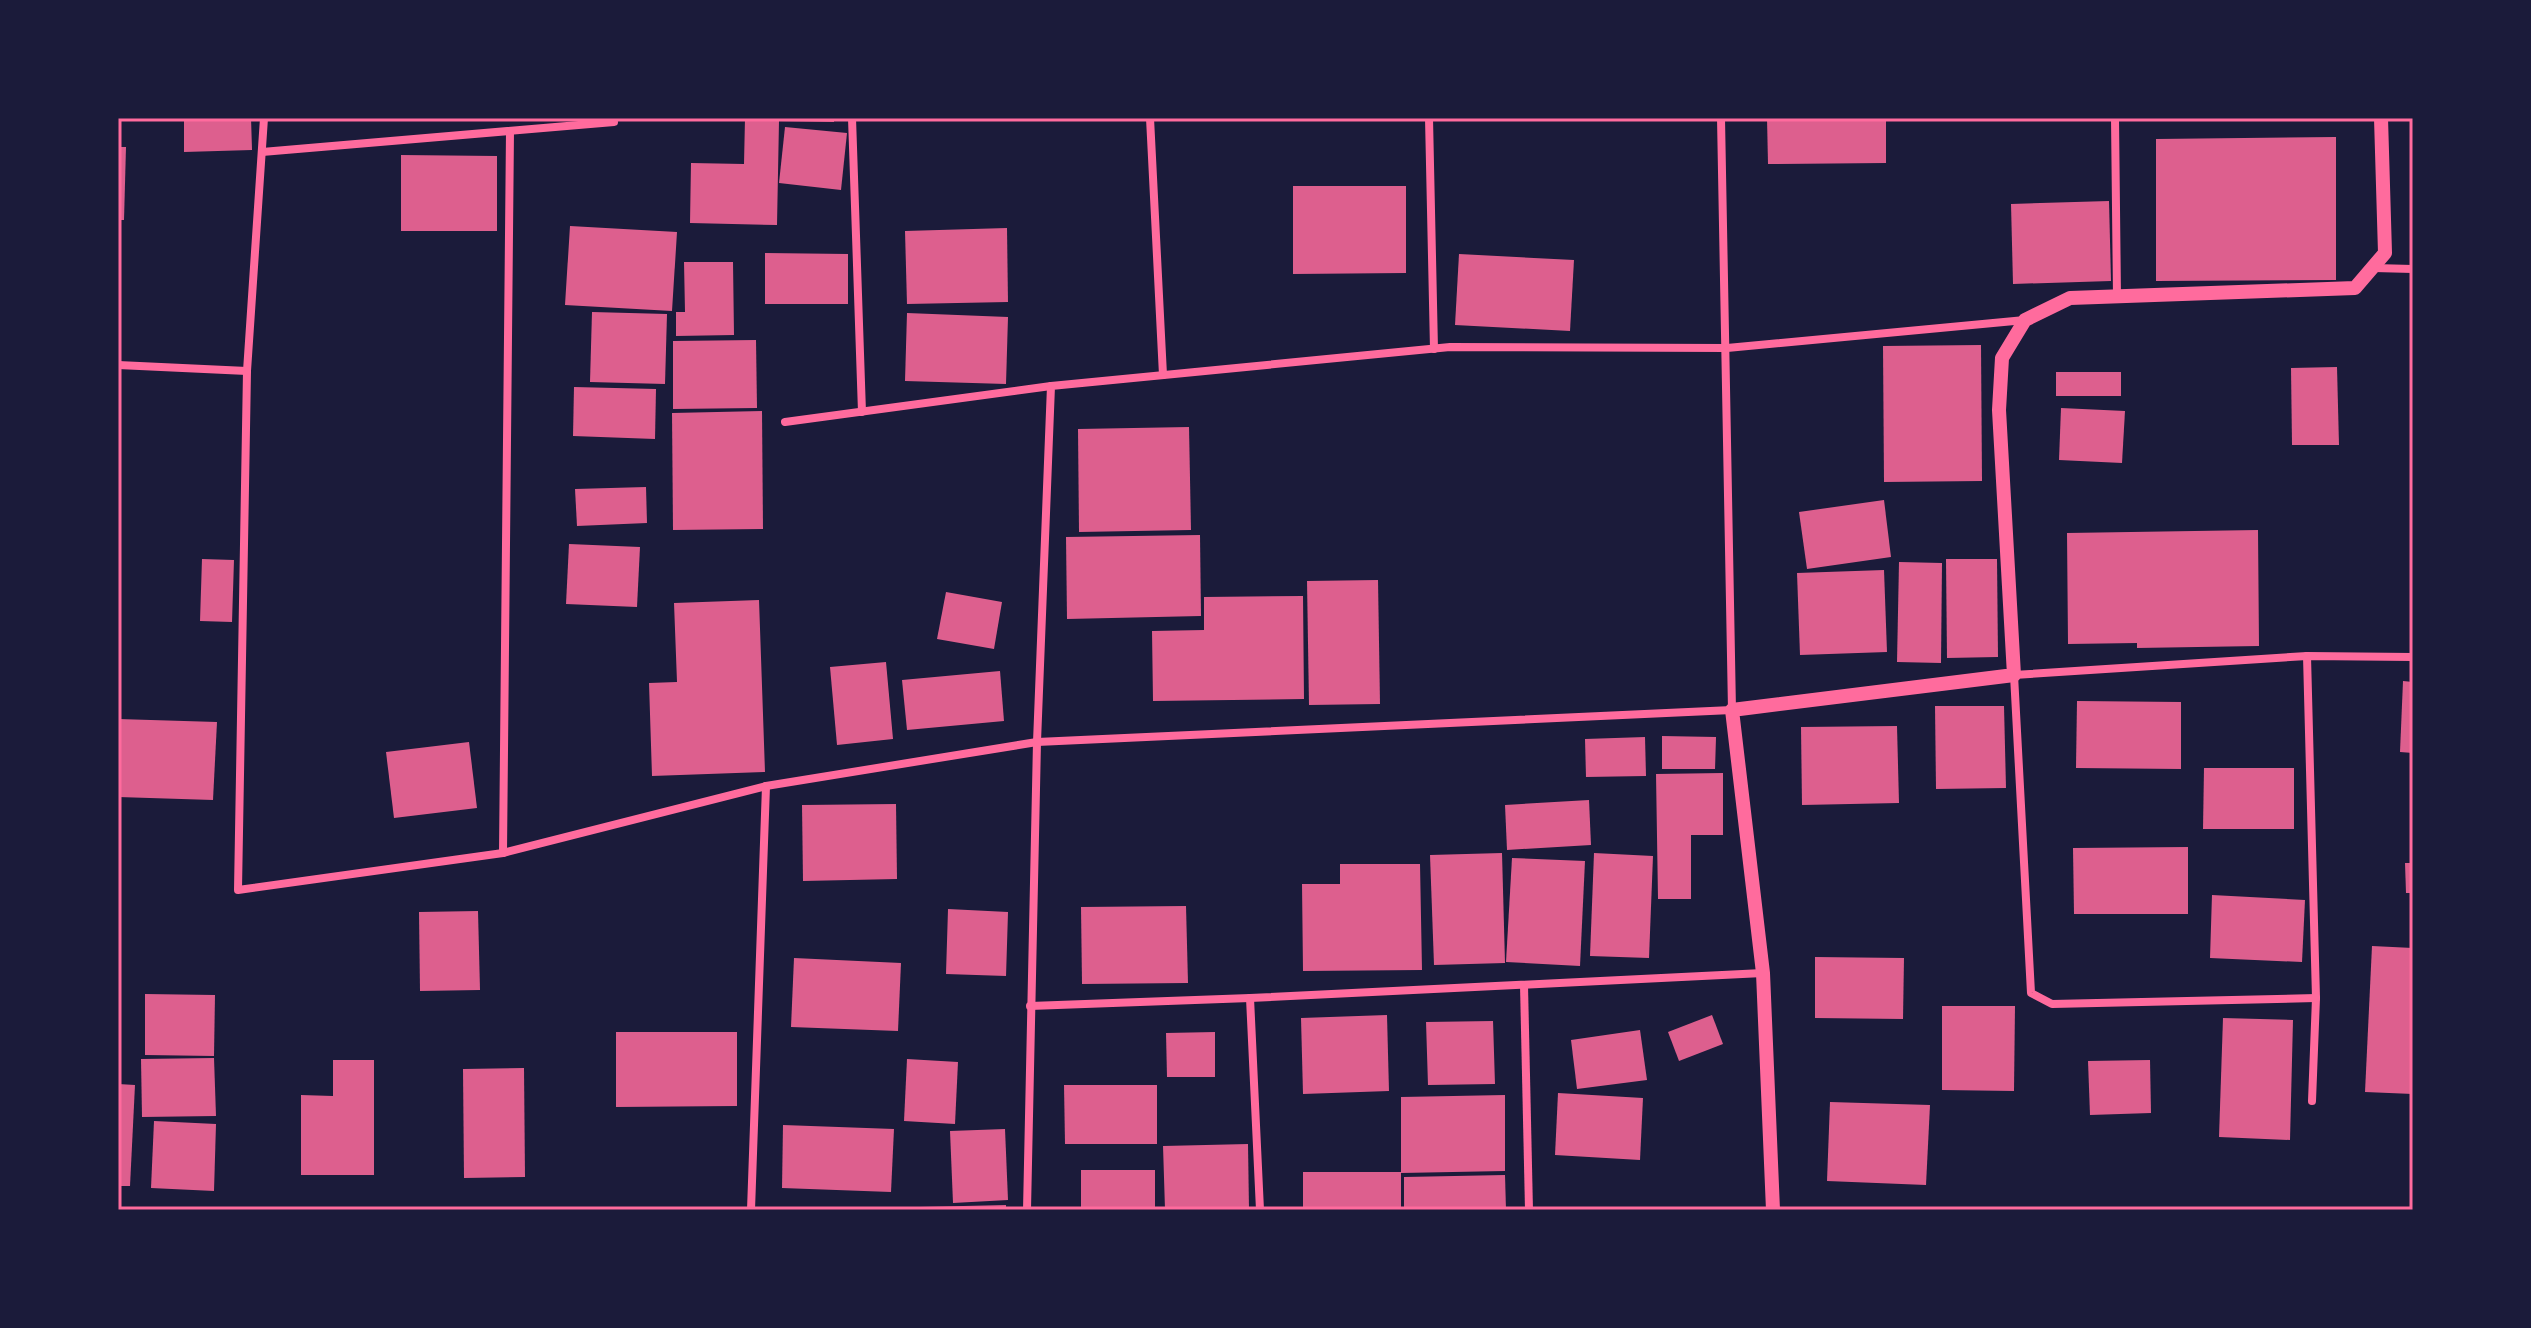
<svg xmlns="http://www.w3.org/2000/svg" width="2531" height="1328" font-family="Lora,serif">
	<rect width="100%" height="100%" fill="#1b1b3a"/>
	<g fill="#dd5f8e">
		<polygon points="184,118 251,118 252,150 184,152"/>
		<polygon points="745,118 834,118 834,122 779,121 777,225 690,223 691,163 744,164"/>
		<polygon points="1767,118 1886,118 1886,163 1768,164"/>
		<polygon points="785,127 847,133 841,190 779,183"/>
		<polygon points="2336,137 2336,280 2156,281 2156,139"/>
		<polygon points="118,147 126,147 124,220 118,220"/>
		<polygon points="401,155 497,156 497,231 401,231"/>
		<polygon points="1293,186 1406,186 1406,273 1293,274"/>
		<polygon points="2109,201 2111,281 2013,284 2011,204"/>
		<polygon points="570,226 677,232 672,311 565,305"/>
		<polygon points="1007,228 1008,302 907,304 905,231"/>
		<polygon points="765,253 848,254 848,304 765,304"/>
		<polygon points="1459,254 1574,260 1570,331 1455,325"/>
		<polygon points="684,262 733,262 734,335 676,336 676,312 685,312"/>
		<polygon points="592,312 667,314 665,384 590,382"/>
		<polygon points="907,313 1008,317 1006,384 905,381"/>
		<polygon points="756,340 757,408 673,409 673,341"/>
		<polygon points="1981,345 1982,481 1884,482 1883,346"/>
		<polygon points="2337,367 2339,445 2292,445 2291,368"/>
		<rect x="2056" y="372" width="65" height="24"/>
		<polygon points="574,387 656,389 655,439 573,436"/>
		<polygon points="2061,408 2125,411 2122,463 2059,460"/>
		<polygon points="762,411 763,529 673,530 672,413"/>
		<polygon points="1189,427 1191,530 1079,532 1078,429"/>
		<polygon points="646,487 647,523 577,526 575,489"/>
		<polygon points="1884,500 1891,557 1807,569 1799,512"/>
		<polygon points="2258,530 2259,646 2137,648 2137,643 2068,644 2067,533"/>
		<polygon points="1200,535 1201,616 1067,619 1066,537"/>
		<polygon points="569,544 640,547 637,607 566,604"/>
		<polygon points="202,559 234,560 232,622 200,621"/>
		<polygon points="1946,559 1997,559 1998,657 1947,658"/>
		<polygon points="1899,562 1942,563 1941,663 1897,662"/>
		<polygon points="1884,570 1887,652 1800,655 1797,573"/>
		<polygon points="1378,580 1380,704 1309,705 1307,581"/>
		<polygon points="946,592 1002,602 994,649 937,639"/>
		<polygon points="1303,596 1304,699 1153,701 1152,631 1204,630 1204,597"/>
		<polygon points="759,600 765,772 652,776 649,683 677,682 674,603"/>
		<polygon points="886,662 893,739 837,745 830,667"/>
		<polygon points="1000,671 1004,721 907,730 902,680"/>
		<polygon points="2403,681 2413,682 2413,753 2400,752"/>
		<polygon points="2077,701 2181,702 2181,769 2076,768"/>
		<polygon points="1935,706 2004,706 2006,788 1936,789"/>
		<polygon points="118,719 217,722 213,800 118,797"/>
		<polygon points="1897,726 1899,803 1802,805 1801,727"/>
		<polygon points="1662,736 1716,737 1715,769 1662,769"/>
		<polygon points="1645,737 1646,776 1586,777 1585,739"/>
		<polygon points="469,742 477,808 394,818 386,752"/>
		<polygon points="2204,768 2294,768 2294,829 2203,829"/>
		<polygon points="1723,773 1723,835 1691,835 1691,899 1658,899 1656,774"/>
		<polygon points="1589,800 1591,845 1507,850 1505,805"/>
		<polygon points="896,804 897,879 803,881 802,805"/>
		<polygon points="2188,847 2188,914 2074,914 2073,848"/>
		<polygon points="1502,853 1505,963 1434,965 1430,855"/>
		<polygon points="1594,853 1653,856 1649,958 1590,956"/>
		<polygon points="1512,858 1585,861 1580,966 1506,962"/>
		<polygon points="2405,863 2413,863 2413,893 2406,893"/>
		<polygon points="1340,864 1420,864 1422,970 1303,971 1302,884 1340,884"/>
		<polygon points="2212,895 2305,900 2302,962 2210,958"/>
		<polygon points="1186,906 1188,983 1082,984 1081,907"/>
		<polygon points="948,909 1008,912 1006,976 946,974"/>
		<polygon points="478,911 480,990 420,991 419,912"/>
		<polygon points="2372,946 2413,948 2413,1094 2365,1092"/>
		<polygon points="1815,957 1904,958 1903,1019 1815,1018"/>
		<polygon points="794,958 901,963 898,1031 791,1027"/>
		<polygon points="145,994 215,995 214,1056 145,1055"/>
		<polygon points="1942,1006 2015,1006 2014,1091 1942,1090"/>
		<polygon points="1387,1015 1389,1091 1303,1094 1301,1018"/>
		<polygon points="1712,1015 1723,1044 1679,1061 1668,1032"/>
		<polygon points="2223,1018 2293,1020 2290,1140 2219,1137"/>
		<polygon points="1493,1021 1495,1084 1428,1085 1426,1022"/>
		<polygon points="1640,1030 1647,1080 1577,1089 1571,1040"/>
		<polygon points="616,1032 737,1032 737,1106 616,1107"/>
		<polygon points="1215,1032 1215,1077 1167,1077 1166,1033"/>
		<polygon points="214,1058 216,1116 142,1117 141,1059"/>
		<polygon points="907,1059 958,1062 955,1124 904,1121"/>
		<polygon points="333,1060 374,1060 374,1175 301,1175 301,1095 333,1096"/>
		<polygon points="2150,1060 2151,1113 2090,1115 2088,1061"/>
		<polygon points="524,1068 525,1177 464,1178 463,1069"/>
		<polygon points="118,1084 135,1085 130,1186 118,1186"/>
		<polygon points="1064,1085 1157,1085 1157,1144 1065,1144"/>
		<polygon points="1558,1093 1643,1098 1640,1160 1555,1155"/>
		<polygon points="1505,1095 1505,1171 1401,1173 1401,1097"/>
		<polygon points="1830,1102 1930,1105 1926,1185 1827,1181"/>
		<polygon points="154,1121 216,1124 214,1191 151,1188"/>
		<polygon points="783,1125 894,1129 891,1192 782,1188"/>
		<polygon points="1005,1129 1008,1200 953,1203 950,1131"/>
		<polygon points="1248,1144 1249,1210 1165,1210 1163,1146"/>
		<rect x="1081" y="1170" width="74" height="40"/>
		<rect x="1303" y="1172" width="98" height="38"/>
		<polygon points="1505,1175 1506,1210 1404,1210 1404,1177"/>
		<polygon points="1006,1205 1006,1210 920,1210 920,1207"/>
	</g>
	<g fill="none" stroke-linecap="round" stroke-linejoin="round">
		<g stroke="#ff6b9d" stroke-width="8">
			<polyline points="264,118 247,371 238,890 503,853 766,786 1037,742 1732,710 1721,118"/>
			<polyline points="852,118 862,412"/>
			<polyline points="1150,118 1163,375"/>
			<polyline points="1429,118 1434,349"/>
			<polyline points="2115,118 2117,297"/>
			<polyline points="262,152 614,122"/>
			<polyline points="2374,268 2413,269"/>
			<polyline points="118,365 247,371"/>
			<polyline points="785,422 1051,386"/>
			<polyline points="2307,656 2316,998 2312,1101"/>
			<polyline points="503,853 510,131"/>
			<polyline points="1524,985 1529,1210"/>
			<polyline points="1250,998 1260,1210"/>
			<polyline points="2316,998 2052,1004 2031,993 2014,675 2307,656 2413,657"/>
			<polyline points="1030,1006 1250,998 1763,973"/>
			<polyline points="751,1210 766,786"/>
			<polyline points="1027,1210 1037,742 1051,386 1450,347 1727,348 2025,320"/>
		</g>
		<polyline stroke="#ff6b9d" stroke-width="14" points="1773,1210 1763,973 1732,710 2014,675 1999,410 2002,358 2025,320 2070,298 2355,288 2385,253 2381,118"/>
	</g>
	<rect width="2531" height="1328" fill="none" stroke="#1b1b3a" stroke-width="240"/>
	<rect x="120" y="120" width="2291" height="1088" fill="none" stroke="#ff6b9d" stroke-width="3"/>
</svg>
